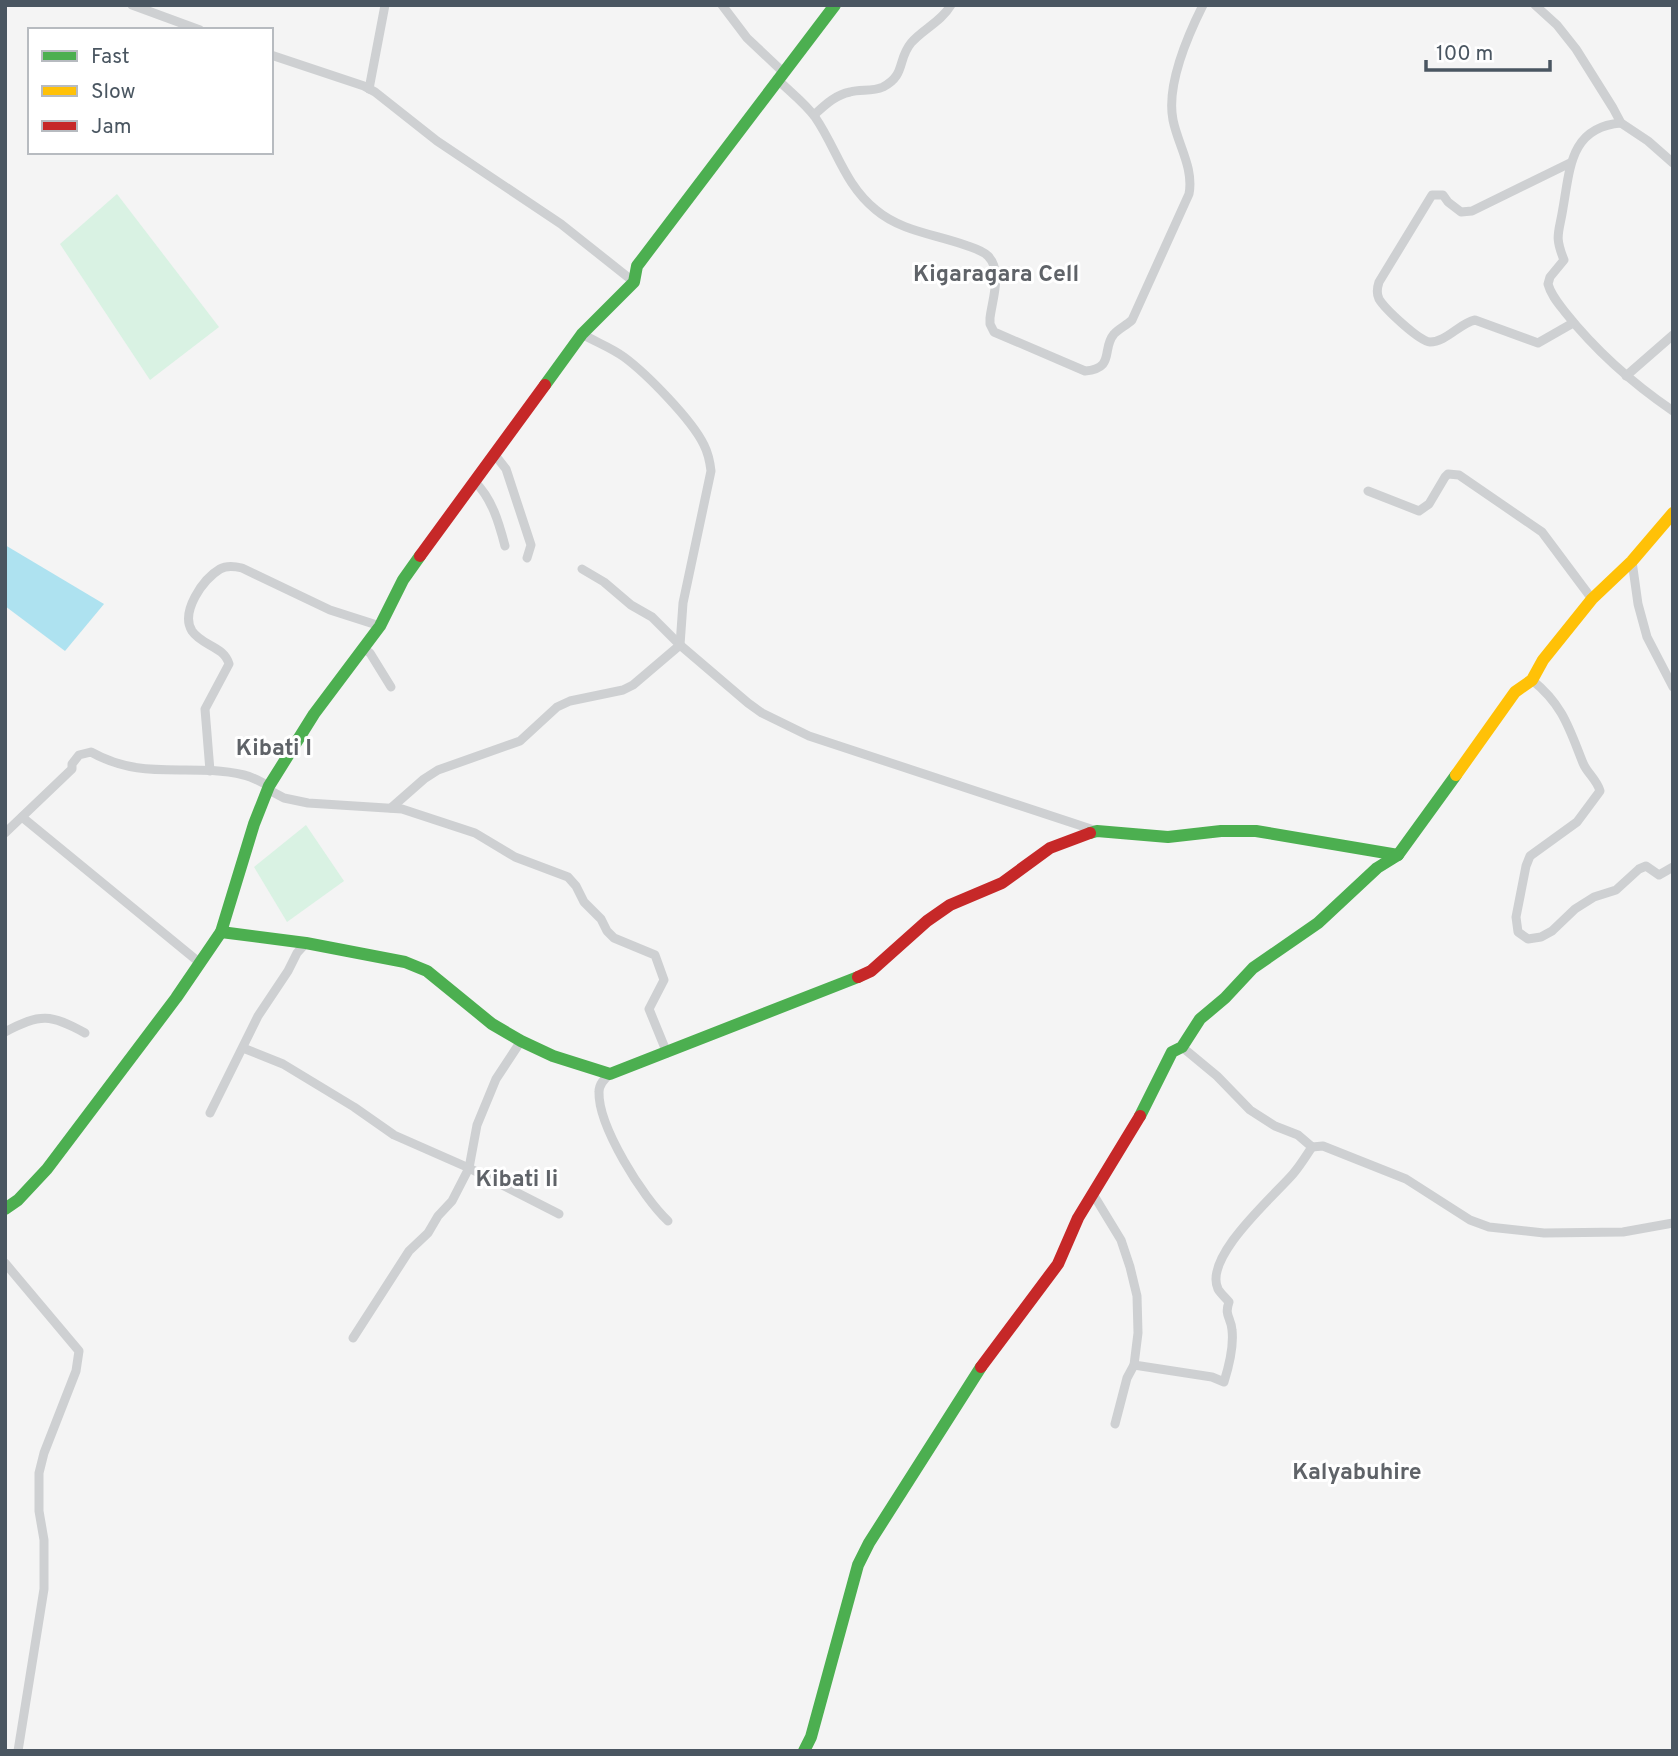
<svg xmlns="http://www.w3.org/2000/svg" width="1678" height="1756" font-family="Overpass,sans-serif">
	<rect width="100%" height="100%" fill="#f4f4f4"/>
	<g fill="#d9f2e3">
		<polygon points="117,194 219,327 150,380 60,244"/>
		<polygon points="306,825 344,881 287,922 254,867"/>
	</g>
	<polygon fill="#aee2f0" points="5,545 104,604 65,651 5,606"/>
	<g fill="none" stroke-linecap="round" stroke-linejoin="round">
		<g stroke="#ced0d2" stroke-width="9">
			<polyline points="132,5 200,30"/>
			<polyline points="722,5 747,38 783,72"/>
			<polyline points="1535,5 1557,25 1576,49 1613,108 1621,123 1648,141 1673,163"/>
			<polyline points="271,55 364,86 375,92 437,141 561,224 634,282"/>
			<path d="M777,79C789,91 805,103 815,117C837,149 844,184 876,210C901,231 934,234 965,245C973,248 982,250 988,256C1003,271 992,300 990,318V324L994,332L1085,371C1116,368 1101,349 1114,334C1118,329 1127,325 1132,320L1189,194C1194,168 1178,145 1173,120C1166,85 1187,37 1203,5"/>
			<polyline points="369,89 385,5"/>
			<path d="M814,115C825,105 835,95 850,92C861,89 872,92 883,87C906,75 897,60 911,43C923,29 941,22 951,5"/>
			<path d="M1621,123C1570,127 1570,169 1563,208C1559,234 1554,235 1564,260L1550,277L1548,284C1551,295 1558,303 1565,312C1596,351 1632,383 1673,411"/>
			<path d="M1570,163L1472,211L1461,212L1448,202L1443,195H1432L1379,282C1377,288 1376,293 1379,299C1385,309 1419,341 1430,342C1446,342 1460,323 1475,320L1538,343L1573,323"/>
			<polyline points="1626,376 1673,335"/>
			<polyline points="495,455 506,469 531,545 527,558"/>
			<path d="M474,481C492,498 499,523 505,546"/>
			<polyline points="1368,491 1419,511 1429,504 1445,477 1448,474 1459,475 1542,532 1592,599"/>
			<polyline points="1632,561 1638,604 1647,637 1673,687"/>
			<polyline points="582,569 604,582 631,605 652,617 680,645 748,703 762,713 809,736 1097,831"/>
			<polyline points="362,648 370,653 391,687"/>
			<path d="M1532,680C1563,705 1569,728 1583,763C1587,773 1597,780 1600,791L1577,822L1530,856L1526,866L1516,917L1518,932L1528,939L1541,937L1552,931L1575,909L1594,897L1616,890L1639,869L1646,866L1659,875L1673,867"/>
			<path d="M210,771L205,709L229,664C224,646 202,646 192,631C180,612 203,579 220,569C227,565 234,566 242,568L330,610L380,626"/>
			<polyline points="269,790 284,798 308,803 402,809 475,833 515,857 568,877 576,886 584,902 601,919 607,931 614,938 655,955 664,980 649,1009 667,1053"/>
			<path d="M391,808L424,779L438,770L520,741L557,707L570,701L623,690L633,685L680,645L683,603L711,471C710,462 708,453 704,445C692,420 647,374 624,357C612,348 596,342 582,334"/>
			<polyline points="22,817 200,963"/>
			<path d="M5,833L72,769V764L79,755L91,752C144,782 189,762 244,775C253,777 261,782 269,786"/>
			<path d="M5,1032C40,1013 51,1014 85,1033"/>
			<polyline points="521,1041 496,1079 477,1125 469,1168 559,1214"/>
			<polyline points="1182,1047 1217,1076 1250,1110 1275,1126 1298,1135 1312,1147 1323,1146 1406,1179 1470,1220 1489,1227 1544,1233 1623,1232 1673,1223"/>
			<polyline points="243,1048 283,1064 354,1107 394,1135 469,1168 452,1201 438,1216 428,1233 409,1251 353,1338"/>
			<path d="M610,1074C604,1079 599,1084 599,1092C598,1126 643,1198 668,1221"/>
			<polyline points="210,1113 258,1016 288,971 297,953 306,943"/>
			<polyline points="1093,1194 1121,1240 1130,1267 1137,1296 1138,1333 1134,1365 1127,1378 1115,1424"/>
			<polyline points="5,1263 79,1351 76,1371 44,1453 39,1473 39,1511 44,1540 44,1589 18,1751"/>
			<path d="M1134,1365L1212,1377L1224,1382C1229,1366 1234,1347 1232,1330C1231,1317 1224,1316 1229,1302C1226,1298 1220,1293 1218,1289C1203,1257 1274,1196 1293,1174C1300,1166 1306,1156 1312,1147"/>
		</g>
		<g stroke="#4caf50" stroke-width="12">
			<polyline points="545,385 582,334 634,282 637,266 835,5"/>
			<polyline points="1090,833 1097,831 1168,837 1221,831 1256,831 1398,855"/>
			<polyline points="221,932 306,943 405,962 427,971 492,1024 521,1041 553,1056 610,1074 858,977"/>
			<polyline points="1140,1116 1172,1052 1182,1047 1200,1019 1225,998 1253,968 1318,923 1377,868 1398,855 1456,775"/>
			<polyline points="5,1209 18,1200 47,1169 176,998 221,932 254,824 269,786 314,714 380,626 403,580 420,556"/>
			<polyline points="804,1751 811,1737 858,1565 869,1543 981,1367"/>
		</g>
		<polyline stroke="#ffc107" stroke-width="12" points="1456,775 1515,692 1532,680 1543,660 1592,599 1632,561 1673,513"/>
		<g stroke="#c62828" stroke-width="12">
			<polyline points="420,556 545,385"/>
			<polyline points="858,977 871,971 927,921 950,905 1002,883 1050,848 1090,833"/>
			<polyline points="981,1367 1058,1264 1078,1218 1140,1116"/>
		</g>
	</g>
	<g text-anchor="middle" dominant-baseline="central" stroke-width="6" stroke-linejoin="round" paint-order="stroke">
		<g font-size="23" font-weight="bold" fill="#5f6368" stroke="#fff">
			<text x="996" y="275">Kigaragara Cell</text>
			<text x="274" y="749">Kibati I</text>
			<text x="517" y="1180">Kibati Ii</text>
			<text x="1357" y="1473">Kalyabuhire</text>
		</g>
	</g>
	<rect width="1678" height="1756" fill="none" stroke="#4a5661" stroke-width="14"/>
	<rect x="28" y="28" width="245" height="126" fill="#ffffff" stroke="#b7bbc0" stroke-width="2"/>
	<rect x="42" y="51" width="35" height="10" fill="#4caf50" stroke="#b7bbc0" stroke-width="2"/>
	<text x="91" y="63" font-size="21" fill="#4a5661">Fast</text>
	<rect x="42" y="86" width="35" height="10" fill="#ffc107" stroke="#b7bbc0" stroke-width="2"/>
	<text x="91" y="98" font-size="21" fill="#4a5661">Slow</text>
	<rect x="42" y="121" width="35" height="10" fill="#c62828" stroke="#b7bbc0" stroke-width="2"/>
	<text x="91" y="133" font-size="21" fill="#4a5661">Jam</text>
	<path d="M1426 60v10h124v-10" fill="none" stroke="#4a5661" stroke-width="3.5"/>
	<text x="1436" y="60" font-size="21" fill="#4a5661" stroke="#ffffff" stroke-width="5" paint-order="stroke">100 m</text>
</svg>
